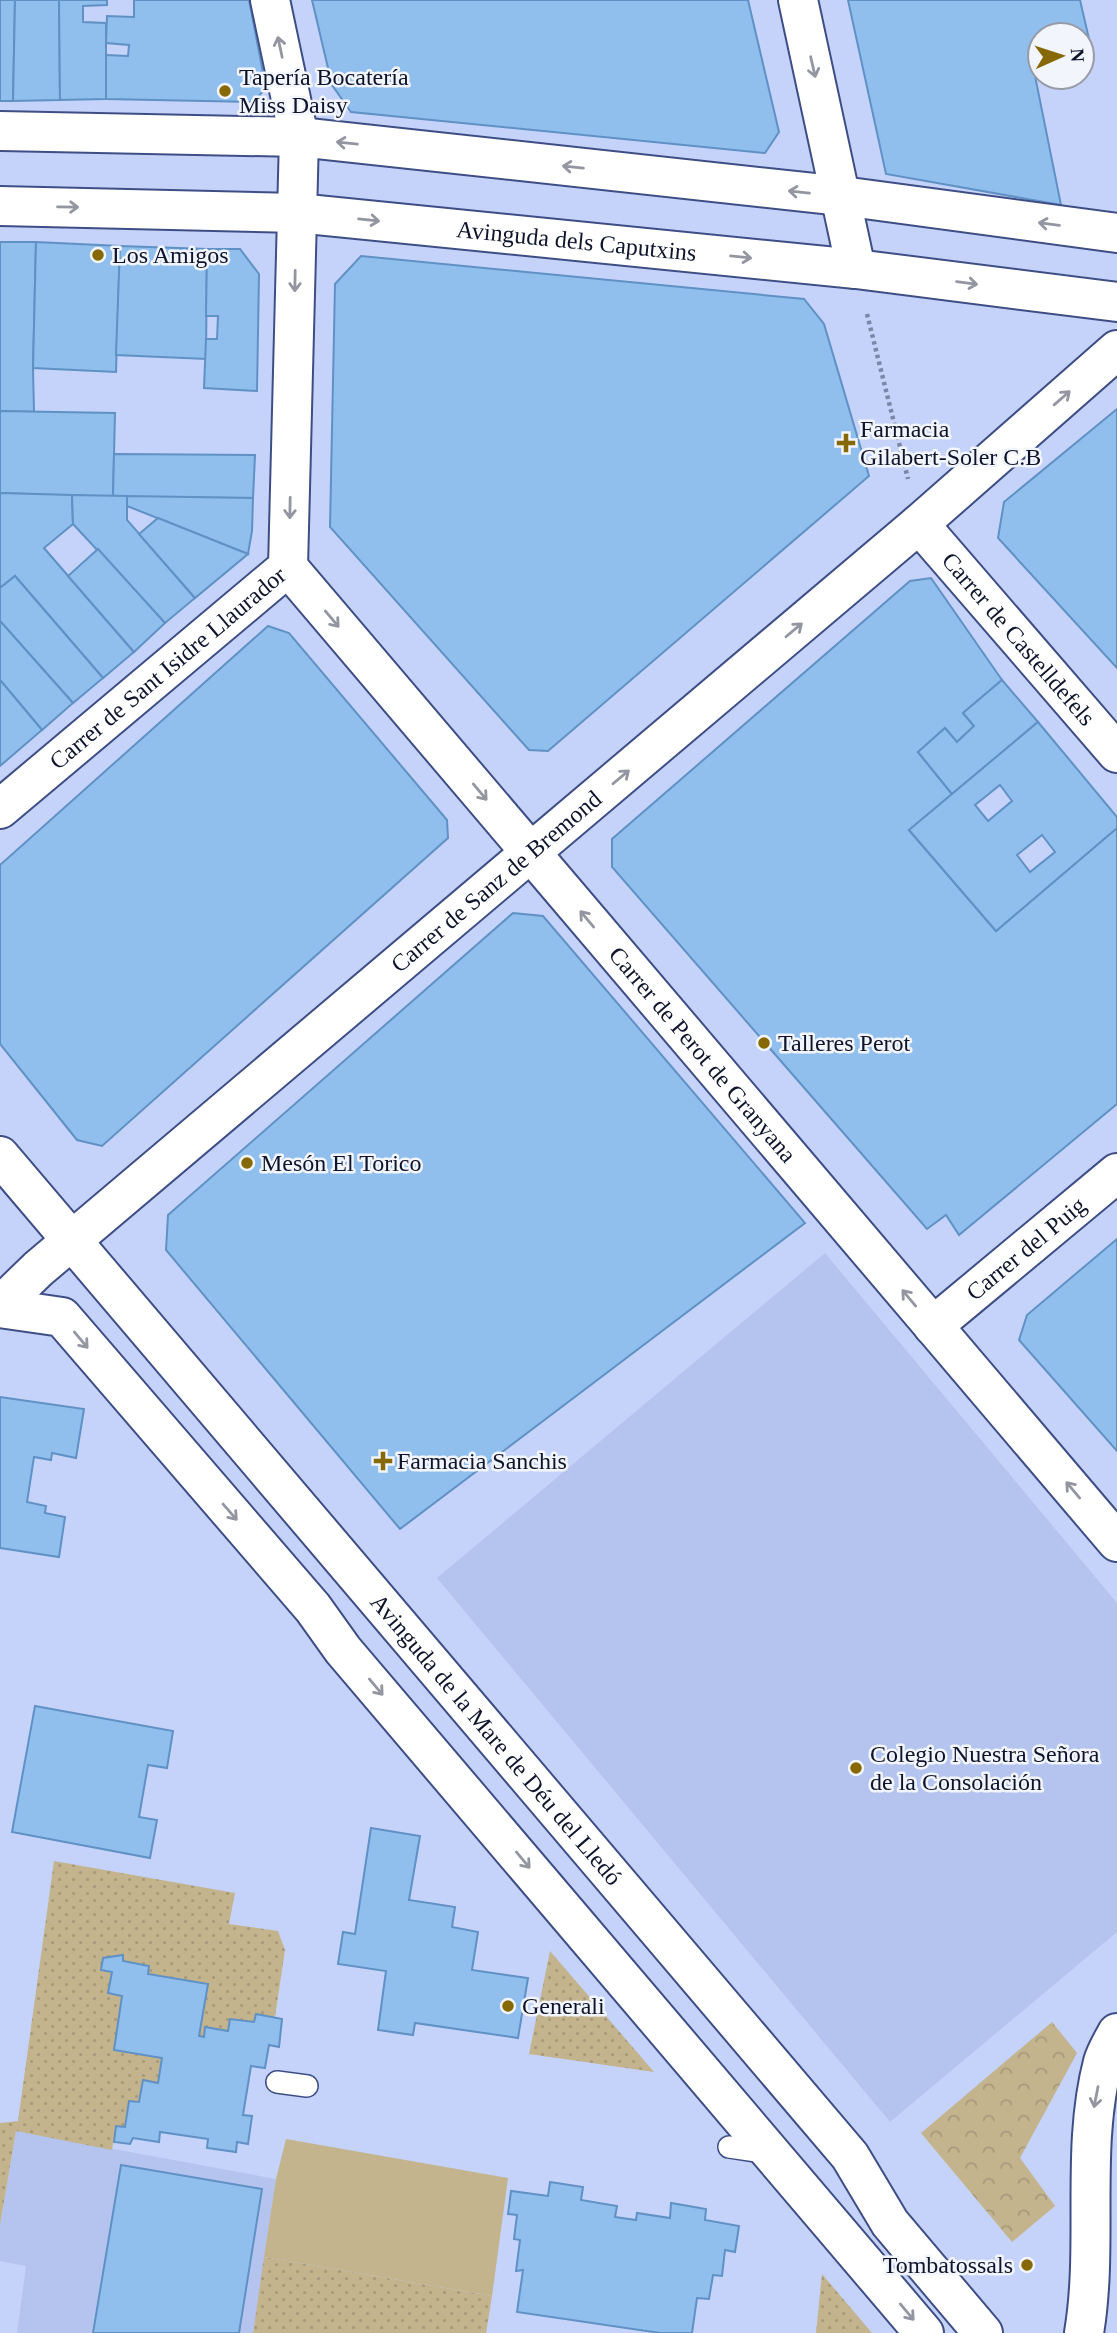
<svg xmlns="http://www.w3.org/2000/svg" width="1117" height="2333" font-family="Georgia,serif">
	<defs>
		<pattern id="park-crowns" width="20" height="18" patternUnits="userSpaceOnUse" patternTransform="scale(1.75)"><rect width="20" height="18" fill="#c3b48e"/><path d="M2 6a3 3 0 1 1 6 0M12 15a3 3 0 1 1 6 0" fill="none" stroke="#a69a7b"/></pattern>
		<pattern id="garden-dots" width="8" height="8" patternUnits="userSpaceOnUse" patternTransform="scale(1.75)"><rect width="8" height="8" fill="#c3b48e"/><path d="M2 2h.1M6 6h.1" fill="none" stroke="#a69a7b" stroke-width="1.8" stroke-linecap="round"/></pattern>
	</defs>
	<rect width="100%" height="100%" fill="#c5d3fa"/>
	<g fill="#b5c4ee">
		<polygon points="825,1253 1117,1603 1117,1932 890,2122 437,1578"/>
		<polygon points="16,2131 276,2179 253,2333 17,2333 26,2266 0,2261 0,2225"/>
	</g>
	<polygon fill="url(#park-crowns)" points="1052,2022 1077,2053 1020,2158 1055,2206 1012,2242 921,2133"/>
	<g fill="url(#garden-dots)">
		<polygon points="54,1861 235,1893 229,1924 278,1931 285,1950 275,2017 256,2014 254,2022 231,2019 228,2031 206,2027 204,2037 199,2036 207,1984 148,1974 149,1966 123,1961 123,1956 103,1958 101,1970 112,1972 108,1993 122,1996 114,2050 162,2058 158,2083 143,2080 139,2102 129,2102 125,2127 116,2126 112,2150 16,2131 0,2225 0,2123 18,2121"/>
		<polygon points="550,1951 654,2072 529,2054"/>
		<polygon points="264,2257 492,2296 486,2333 253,2333"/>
		<polygon points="822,2274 872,2333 816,2333"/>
	</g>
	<polygon fill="#c3b48e" points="286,2139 508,2178 492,2296 264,2257 276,2179"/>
	<g fill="#90beed" stroke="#6091c4" stroke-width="2" fill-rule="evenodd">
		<polygon points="0,0 15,0 13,101 0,101"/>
		<polygon points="15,0 59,0 60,100 13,101"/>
		<polygon points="59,0 107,0 107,5 83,6 83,22 106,23 106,99 60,100"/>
		<polygon points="134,0 249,0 266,88 253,102 106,99 106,55 128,56 129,45 106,43 107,16 134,17"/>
		<polygon points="312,0 748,0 779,132 765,153 351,112 332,85"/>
		<polygon points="848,0 1080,0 1089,39 1082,41 1082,35 1040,35 1040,53 1031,56 1061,205 886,174"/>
		<polygon points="0,242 36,242 33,368 34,412 0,411"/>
		<polygon points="36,242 120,246 116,372 33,368"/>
		<polygon points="120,246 207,249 206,359 116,355"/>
		<polygon points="207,249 240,249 259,274 257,391 204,388 206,339 217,339 218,316 206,316"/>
		<polygon points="361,256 804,299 824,324 869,476 548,751 529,750 330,527 335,284"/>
		<polygon points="1117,409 1117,668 998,538 1004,502"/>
		<polygon points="0,411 115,413 113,497 0,493"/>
		<polygon points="114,454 255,455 253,498 113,497"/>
		<polygon points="0,493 72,495 73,524 44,548 134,652 103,678 15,576 0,588"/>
		<polygon points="72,495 127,496 127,520 195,598 165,623 73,524"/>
		<polygon points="127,496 253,498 252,531 248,554 127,506"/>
		<polygon points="158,518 248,554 195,598 139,534"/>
		<polygon points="98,549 165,623 134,652 68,576"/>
		<polygon points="15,576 103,678 73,703 0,621 0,588"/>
		<polygon points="931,578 1002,680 963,713 974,726 957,742 945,728 918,752 952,794 909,830 996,931 1117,828 1117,1104 959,1235 946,1215 927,1229 612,867 612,839 910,581"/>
		<polygon points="0,621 73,703 42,730 0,680"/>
		<polygon points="268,626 289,633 447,820 448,838 102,1146 77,1140 0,1044 0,865"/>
		<polygon points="0,680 42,730 0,766"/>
		<polygon points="1002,680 1038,722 952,794 918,752 945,728 957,742 974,726 963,713"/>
		<path d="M1038,722L1117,817V828L996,931L909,830ZM1000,785L1012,801L988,821L975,805ZM1042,835L1055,852L1030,872L1017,855Z"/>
		<polygon points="513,913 543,916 805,1223 400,1529 166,1250 168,1215"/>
		<polygon points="1117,1239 1117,1451 1019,1340 1027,1315"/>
		<polygon points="0,1397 84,1409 76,1458 52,1453 51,1460 34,1457 27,1502 46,1506 45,1513 65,1517 59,1557 0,1548"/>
		<polygon points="35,1706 173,1731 167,1768 148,1765 139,1817 157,1820 150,1858 12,1832"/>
		<polygon points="371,1828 420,1836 409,1900 455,1907 452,1927 478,1932 472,1970 528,1978 518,2038 415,2023 413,2035 378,2030 386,1971 338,1964 343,1932 355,1934"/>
		<polygon points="123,1955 123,1961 149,1966 148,1974 208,1984 199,2036 204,2037 205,2027 228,2031 230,2019 254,2022 256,2014 282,2019 279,2047 269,2045 265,2068 251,2066 243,2115 252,2116 248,2144 237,2142 236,2152 207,2148 208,2139 160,2132 159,2142 133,2138 130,2144 114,2142 116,2126 125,2127 129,2101 139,2102 143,2080 158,2083 162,2058 114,2050 122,1996 108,1993 112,1972 101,1970 103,1958"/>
		<polygon points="121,2165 262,2189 239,2333 93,2333"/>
		<polygon points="550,2182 583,2187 581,2200 617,2206 615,2217 636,2220 637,2213 670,2218 671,2203 706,2209 705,2220 739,2226 735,2252 725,2250 722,2276 713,2275 709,2299 697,2298 692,2333 660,2333 517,2312 523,2270 516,2271 520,2240 514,2239 517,2215 508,2214 511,2191 548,2196"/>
	</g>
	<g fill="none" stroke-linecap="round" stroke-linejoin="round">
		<g stroke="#3e4e85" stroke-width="24">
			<g id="lane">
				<polyline points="277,2082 307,2086"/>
				<polyline points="729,2147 769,2153"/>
			</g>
		</g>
		<g stroke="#3e4e85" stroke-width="42">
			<g id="street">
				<polyline points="798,0 856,269"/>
				<path id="s1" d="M919,524L1117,753"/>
				<path id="s2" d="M288,567L1117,1542"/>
				<path id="s3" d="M0,809L288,567L299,137L270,0"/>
				<path id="s4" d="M0,1156L850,2156L890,2223L983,2333"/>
				<path id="s5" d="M0,1306L38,1269L919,524L1117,350"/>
				<polyline points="0,1308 62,1317 313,1608 343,1650 924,2333"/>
				<path id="s6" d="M933,1326L1117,1173"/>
			</g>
		</g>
		<g stroke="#3e4e85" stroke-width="42">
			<g id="secondary">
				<polyline points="0,131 299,137 842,196 1117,233"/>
				<path id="s7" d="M0,206L297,213L856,269L1117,302"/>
				<path d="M1084,2333C1099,2243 1080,2150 1103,2062C1106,2052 1112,2042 1117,2033"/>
			</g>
		</g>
		<polyline stroke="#7c87a8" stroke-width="4.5" stroke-dasharray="3.5 3.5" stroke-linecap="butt" points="867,314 908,479"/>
		<use href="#lane" stroke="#fff" stroke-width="21"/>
		<use href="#street" stroke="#fff" stroke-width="38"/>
		<use href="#secondary" stroke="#fff" stroke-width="38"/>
	</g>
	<defs><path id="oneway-shaft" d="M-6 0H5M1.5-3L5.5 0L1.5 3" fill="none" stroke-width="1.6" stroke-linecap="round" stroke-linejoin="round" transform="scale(1.75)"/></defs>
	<g stroke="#9395a0">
		<use href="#oneway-shaft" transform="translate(280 47) rotate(-102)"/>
		<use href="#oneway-shaft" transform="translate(813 67) rotate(77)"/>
		<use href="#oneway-shaft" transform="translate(347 143) rotate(-174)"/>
		<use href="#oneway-shaft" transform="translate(573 167) rotate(-174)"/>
		<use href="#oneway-shaft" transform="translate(799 192) rotate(-174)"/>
		<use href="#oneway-shaft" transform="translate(68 207) rotate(1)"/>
		<use href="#oneway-shaft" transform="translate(369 220) rotate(6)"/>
		<use href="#oneway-shaft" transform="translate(1049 224) rotate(-173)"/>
		<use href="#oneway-shaft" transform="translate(741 257) rotate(6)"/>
		<use href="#oneway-shaft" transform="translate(295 281) rotate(91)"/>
		<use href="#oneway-shaft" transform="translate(967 283) rotate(7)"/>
		<use href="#oneway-shaft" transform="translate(1062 398) rotate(-41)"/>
		<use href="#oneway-shaft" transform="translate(290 508) rotate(91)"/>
		<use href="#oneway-shaft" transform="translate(332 619) rotate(50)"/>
		<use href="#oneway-shaft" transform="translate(794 630) rotate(-40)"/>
		<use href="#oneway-shaft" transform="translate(621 777) rotate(-40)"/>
		<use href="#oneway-shaft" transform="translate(480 792) rotate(50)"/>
		<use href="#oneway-shaft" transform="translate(587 919) rotate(-130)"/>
		<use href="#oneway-shaft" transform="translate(909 1298) rotate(-130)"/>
		<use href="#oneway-shaft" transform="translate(81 1340) rotate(50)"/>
		<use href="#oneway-shaft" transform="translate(1073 1490) rotate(-130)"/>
		<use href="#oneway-shaft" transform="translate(230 1512) rotate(49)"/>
		<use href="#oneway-shaft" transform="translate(376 1687) rotate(50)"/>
		<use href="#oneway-shaft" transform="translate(523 1860) rotate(50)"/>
		<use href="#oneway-shaft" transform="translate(1096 2097) rotate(101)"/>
		<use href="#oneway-shaft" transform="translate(907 2312) rotate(50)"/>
	</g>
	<g fill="#866904" stroke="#f2f5fb" stroke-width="2.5">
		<circle cx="225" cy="91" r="7"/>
		<circle cx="98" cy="255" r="7"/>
		<path d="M842.5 432.5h7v7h7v7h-7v7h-7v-7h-7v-7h7z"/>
		<circle cx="764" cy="1043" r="7"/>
		<circle cx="247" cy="1163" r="7"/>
		<path d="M379.5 1450.5h7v7h7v7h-7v7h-7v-7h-7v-7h7z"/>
		<circle cx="856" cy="1768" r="7"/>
		<circle cx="508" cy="2006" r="7"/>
		<circle cx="1027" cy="2265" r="7"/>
	</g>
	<g text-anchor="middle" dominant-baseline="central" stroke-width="5" stroke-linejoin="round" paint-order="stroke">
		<g font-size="24" fill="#0e142b" stroke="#f2f5fb" text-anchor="start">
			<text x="239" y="77">Tapería Bocatería<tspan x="239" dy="28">Miss Daisy</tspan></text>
			<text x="112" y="255">Los Amigos</text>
			<text x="860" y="429">Farmacia<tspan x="860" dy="28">Gilabert-Soler C.B</tspan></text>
			<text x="778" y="1043">Talleres Perot</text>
			<text x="261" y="1163">Mesón El Torico</text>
			<text x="397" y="1461">Farmacia Sanchis</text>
			<text x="870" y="1754">Colegio Nuestra Señora<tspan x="870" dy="28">de la Consolación</tspan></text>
			<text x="522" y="2006">Generali</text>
			<text x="1013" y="2265" text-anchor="end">Tombatossals</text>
		</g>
		<g font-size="24" fill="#0e142b" stroke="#f2f5fb">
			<text stroke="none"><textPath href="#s7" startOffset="578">Avinguda dels Caputxins</textPath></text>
			<text stroke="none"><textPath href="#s1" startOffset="152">Carrer de Castelldefels</textPath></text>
			<text stroke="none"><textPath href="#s3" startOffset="219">Carrer de Sant Isidre Llaurador</textPath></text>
			<text stroke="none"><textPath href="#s5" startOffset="653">Carrer de Sanz de Bremond</textPath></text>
			<text stroke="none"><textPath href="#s2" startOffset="640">Carrer de Perot de Granyana</textPath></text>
			<text stroke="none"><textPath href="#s6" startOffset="121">Carrer del Puig</textPath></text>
			<text stroke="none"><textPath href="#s4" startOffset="766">Avinguda de la Mare de Déu del Lledó</textPath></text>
		</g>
	</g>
	<g transform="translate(1061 56) rotate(87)"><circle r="33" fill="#f2f5fb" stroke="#979ba8" stroke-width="2"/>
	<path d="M0-5L12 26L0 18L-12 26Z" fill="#866904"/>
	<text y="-10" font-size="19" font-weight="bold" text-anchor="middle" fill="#0e142b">N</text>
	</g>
</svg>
